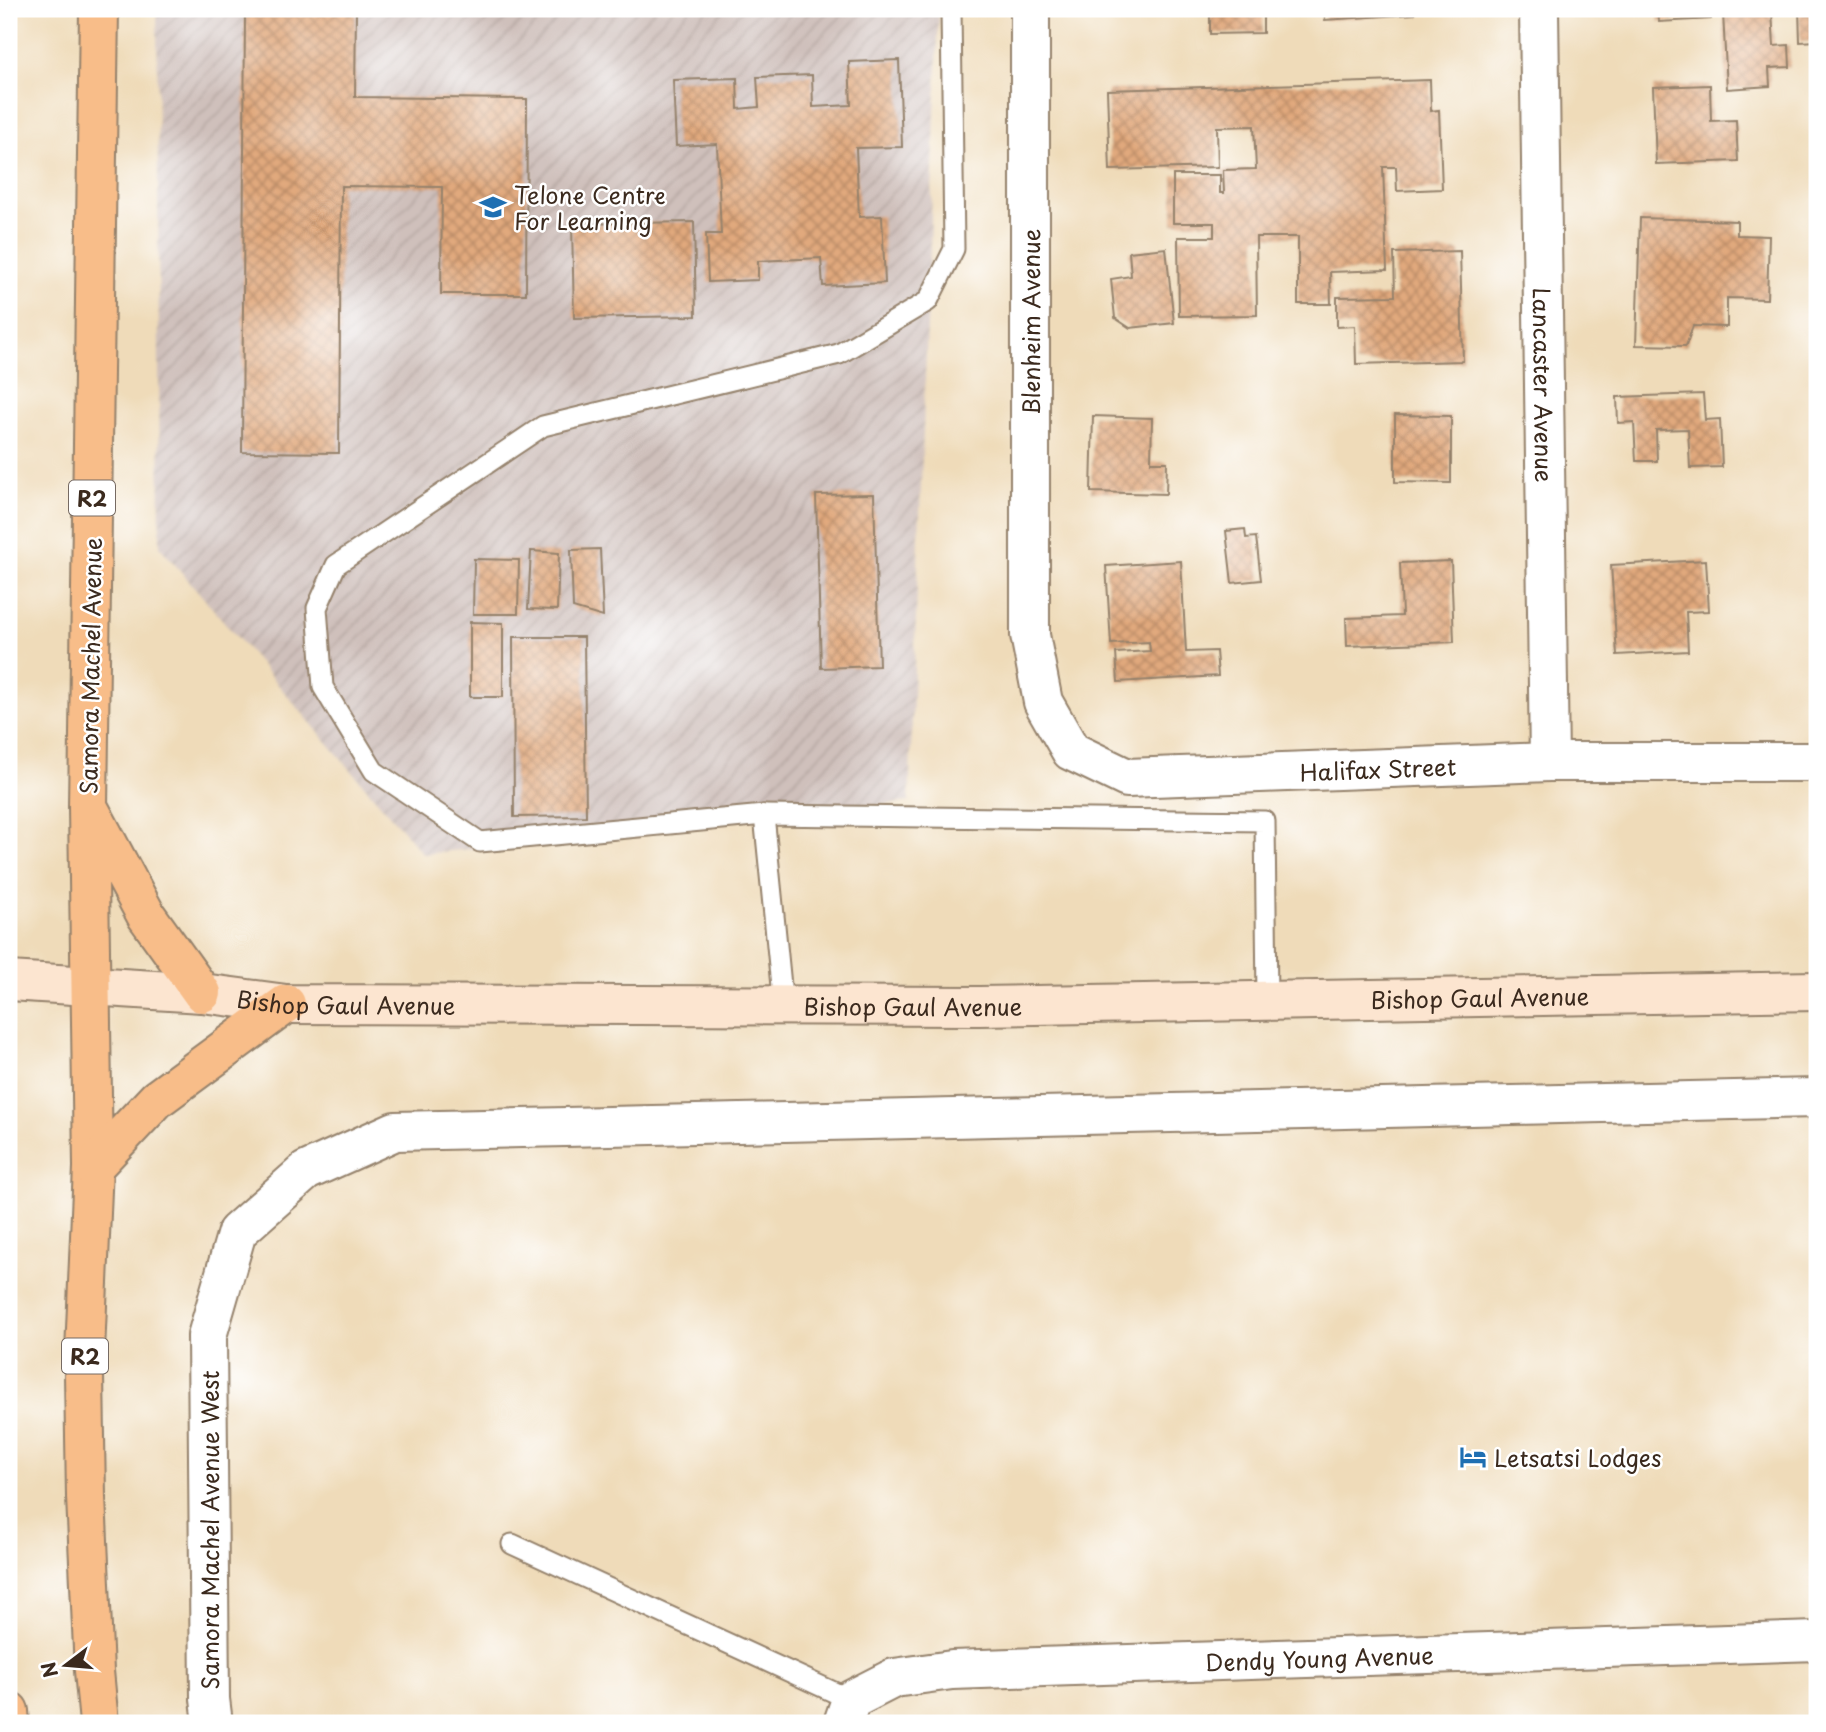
<svg xmlns="http://www.w3.org/2000/svg" width="1826" height="1732" font-family="'Playpen Sans',sans-serif">
	<defs>
		<pattern id="industrial-furrows" width="10" height="10" patternUnits="userSpaceOnUse" patternTransform="scale(1.75)"><rect width="10" height="10" fill="#cfc0bb"/><path d="M-1 1l2-2M0 10L10 0M9 11l2-2" fill="none" stroke="#b3a5a0"/></pattern>
		<pattern id="building-cross-hatch" width="8" height="8" patternUnits="userSpaceOnUse" patternTransform="scale(1.75)"><rect width="8" height="8" fill="#e1a97d"/><path d="M0 0l8 8M0 8l8-8" fill="none" stroke="#b88a66"/></pattern>
	</defs>
	<rect width="100%" height="100%" fill="#fff"/>
	<filter id="ink" filterUnits="userSpaceOnUse"><feTurbulence type="fractalNoise" baseFrequency=".0143" numOctaves="2"/><feDisplacementMap in="SourceGraphic" scale="14" xChannelSelector="R" yChannelSelector="G"/><feConvolveMatrix kernelMatrix="1 2 1 2 8 2 1 2 1" color-interpolation-filters="sRGB"/></filter>
	<filter id="wash" filterUnits="userSpaceOnUse"><feTurbulence type="fractalNoise" baseFrequency=".00686" numOctaves="4" result="noise"/><feDisplacementMap in="SourceGraphic" scale="28" xChannelSelector="R" yChannelSelector="G"/><feGaussianBlur stdDeviation="1.57" result="paint"/><feColorMatrix in="noise" values="0 0 0 0 0 0 0 0 0 0 0 0 0 0 0 0 0 1.4 0 .05"/><feComposite in="paint" operator="in"/></filter>
	<g filter="url(#wash)">
		<rect width="100%" height="100%" fill="#efdbb9"/>
		<polygon fill="url(#industrial-furrows)" points="157,9 939,9 909,802 423,854 160,547"/>
		<g id="blocks">
			<g fill="url(#building-cross-hatch)">
				<polygon points="245,9 356,9 355,97 527,99 526,294 441,294 442,187 341,186 339,453 242,452"/>
				<polygon points="1210,9 1263,9 1263,33 1210,34"/>
				<polygon points="1324,9 1415,9 1415,14 1325,20"/>
				<polygon points="1658,9 1711,9 1711,19 1659,22"/>
				<polygon points="1799,9 1817,9 1817,41 1800,42"/>
				<polygon points="1772,11 1774,46 1789,45 1790,67 1769,68 1770,86 1727,89 1723,13"/>
				<polygon points="899,60 902,147 856,148 859,217 882,216 885,283 823,286 821,258 758,261 758,280 708,282 706,234 721,234 717,144 676,146 673,80 737,78 738,109 759,107 757,77 812,75 813,107 851,105 849,62"/>
				<polygon points="1430,80 1431,111 1439,110 1442,189 1397,191 1396,167 1383,167 1387,270 1330,272 1331,304 1298,304 1298,237 1256,237 1257,315 1179,316 1178,237 1214,237 1214,223 1173,223 1173,175 1220,175 1220,193 1224,193 1223,170 1256,169 1254,126 1217,127 1218,167 1110,170 1107,90"/>
				<polygon points="1710,85 1711,121 1736,120 1738,161 1656,164 1653,87"/>
				<polygon points="1640,218 1737,221 1737,235 1769,236 1767,299 1727,298 1727,327 1693,326 1686,346 1636,345"/>
				<polygon points="694,222 696,316 574,318 572,224"/>
				<polygon points="1166,248 1174,323 1130,328 1115,318 1111,279 1131,276 1129,252"/>
				<polygon points="1460,251 1463,361 1356,364 1355,326 1337,327 1337,297 1395,296 1394,253"/>
				<polygon points="1703,394 1705,420 1720,419 1722,467 1690,468 1688,429 1656,430 1657,461 1636,461 1634,422 1618,423 1617,397"/>
				<polygon points="1395,415 1451,416 1451,483 1395,482"/>
				<polygon points="1093,416 1152,418 1151,462 1167,462 1166,494 1091,492"/>
				<polygon points="874,494 879,666 821,668 816,495"/>
				<polygon points="1245,529 1246,538 1256,537 1261,580 1232,583 1226,531"/>
				<polygon points="600,549 603,617 573,608 571,550"/>
				<polygon points="531,551 559,553 557,610 528,609"/>
				<polygon points="474,559 519,560 518,614 473,614"/>
				<polygon points="1706,560 1709,611 1686,612 1688,651 1617,655 1611,565"/>
				<polygon points="1181,561 1186,652 1216,651 1218,676 1118,682 1116,653 1150,651 1149,642 1111,644 1106,566"/>
				<polygon points="1451,561 1454,642 1347,646 1346,618 1402,616 1400,563"/>
				<polygon points="470,622 503,623 503,697 470,697"/>
				<polygon points="513,637 584,637 586,816 514,817"/>
			</g>
		</g>
	</g>
	<g filter="url(#ink)">
		<use href="#blocks" fill-opacity="0" stroke="#95826c" stroke-width="2"/>
		<g fill="none" stroke-linecap="round" stroke-linejoin="round">
			<g stroke="#95826c" stroke-width="23">
				<g id="lane">
					<polyline points="951,9 954,249 928,301 839,354 543,426 336,565 317,608 323,687 374,771 480,842 764,815 1265,821 1267,1000"/>
					<polyline points="764,815 783,1006"/>
					<polyline points="512,1544 851,1700"/>
				</g>
			</g>
			<g stroke="#95826c" stroke-width="42">
				<g id="street">
					<path id="s1" d="M1030,9V635L1043,702L1071,751L1127,778L1549,762H1817"/>
					<path id="s2" d="M1539,9L1549,762"/>
					<polyline points="213,1723 210,1699 207,1336 237,1232 306,1171 395,1131 1817,1098"/>
					<path id="s3" d="M843,1723L851,1700L894,1678L952,1670L1817,1641"/>
				</g>
			</g>
			<g stroke="#95826c" stroke-width="42">
				<g id="secondary">
					<path id="s4" d="M9,981L202,993L286,1004L979,1006L1817,991"/>
				</g>
			</g>
			<g stroke="#95826c" stroke-width="42">
				<g id="highway">
					<polyline points="99,9 88,807 93,1167 84,1375 86,1497 94,1671 99,1723"/>
					<polyline points="91,812 146,915 202,993"/>
					<polyline points="93,1167 157,1099 286,1004"/>
					<polyline points="9,1711 10,1723"/>
				</g>
			</g>
			<use href="#lane" stroke="#fff" stroke-width="19"/>
			<use href="#street" stroke="#fff" stroke-width="38"/>
			<use href="#secondary" stroke="#fce5d0" stroke-width="38"/>
			<use href="#highway" stroke="#f8bd89" stroke-width="38"/>
		</g>
	</g>
	<defs>
		<g id="university-bare" transform="scale(2.1)"><path d="M0-5L7-2L0 1L-7-2ZM-4 1L0 2.5L4 1V4Q0 6-4 4Z" fill="#1f6fb2" stroke="#fff" stroke-width="2.5" paint-order="stroke"/></g>
		<g id="hotel-bare" transform="scale(2.1)"><path d="M-6-4.5h1.5V1H6V5H4.5V3h-9V5H-6ZM-4 0a1.8 1.8 0 1 1 3.6 0ZM.5 0V-2.5h3Q6-2.5 6 0Z" fill="#1f6fb2" stroke="#fff" stroke-width="2.5" paint-order="stroke"/></g>
	</defs>
	<g fill-rule="evenodd">
		<use href="#university-bare" x="493" y="207"/>
		<use href="#hotel-bare" x="1473" y="1457"/>
	</g>
	<g text-anchor="middle" dominant-baseline="central" stroke-width="5" stroke-linejoin="round" paint-order="stroke">
		<g fill="#fff" stroke="#766a62" stroke-width="2">
			<rect x="69" y="480.5" width="46" height="35" rx="5"/>
			<rect x="62" y="1338.5" width="46" height="35" rx="5"/>
		</g>
		<g font-size="21" font-weight="bold" fill="#3b2a1e">
			<text x="92" y="498">R2</text>
			<text x="85" y="1356">R2</text>
		</g>
		<g font-size="23" fill="#3b2a1e" stroke="#fff" text-anchor="start">
			<text x="514" y="194">Telone Centre<tspan x="514" dy="26">For Learning</tspan></text>
			<text x="1494" y="1457">Letsatsi Lodges</text>
		</g>
		<g font-size="23" fill="#3b2a1e" stroke="#fff">
			<text transform="translate(1030 322) rotate(-90)">Blenheim Avenue</text>
			<text stroke="none"><textPath href="#s2" startOffset="376">Lancaster Avenue</textPath></text>
			<text transform="translate(90 666) rotate(-89)">Samora Machel Avenue</text>
			<text stroke="none"><textPath href="#s1" startOffset="1064">Halifax Street</textPath></text>
			<text stroke="none"><textPath href="#s4" startOffset="1472">Bishop Gaul Avenue</textPath></text>
			<text stroke="none"><textPath href="#s4" startOffset="338">Bishop Gaul Avenue</textPath></text>
			<text stroke="none"><textPath href="#s4" startOffset="905">Bishop Gaul Avenue</textPath></text>
			<text transform="translate(209 1530) rotate(-90)">Samora Machel Avenue West</text>
			<text stroke="none"><textPath href="#s3" startOffset="499">Dendy Young Avenue</textPath></text>
		</g>
	</g>
	<rect width="1826" height="1732" fill="none" stroke="#fff" stroke-width="35"/>
	<g transform="translate(66 1665) rotate(254)" stroke="#ffffff" stroke-width="5" paint-order="stroke">
	<path d="M0-5L12 26L0 18L-12 26Z" fill="#3b2a1e"/>
	<text y="-10" font-size="19" font-weight="bold" text-anchor="middle" fill="#3b2a1e">N</text>
	</g>
</svg>
